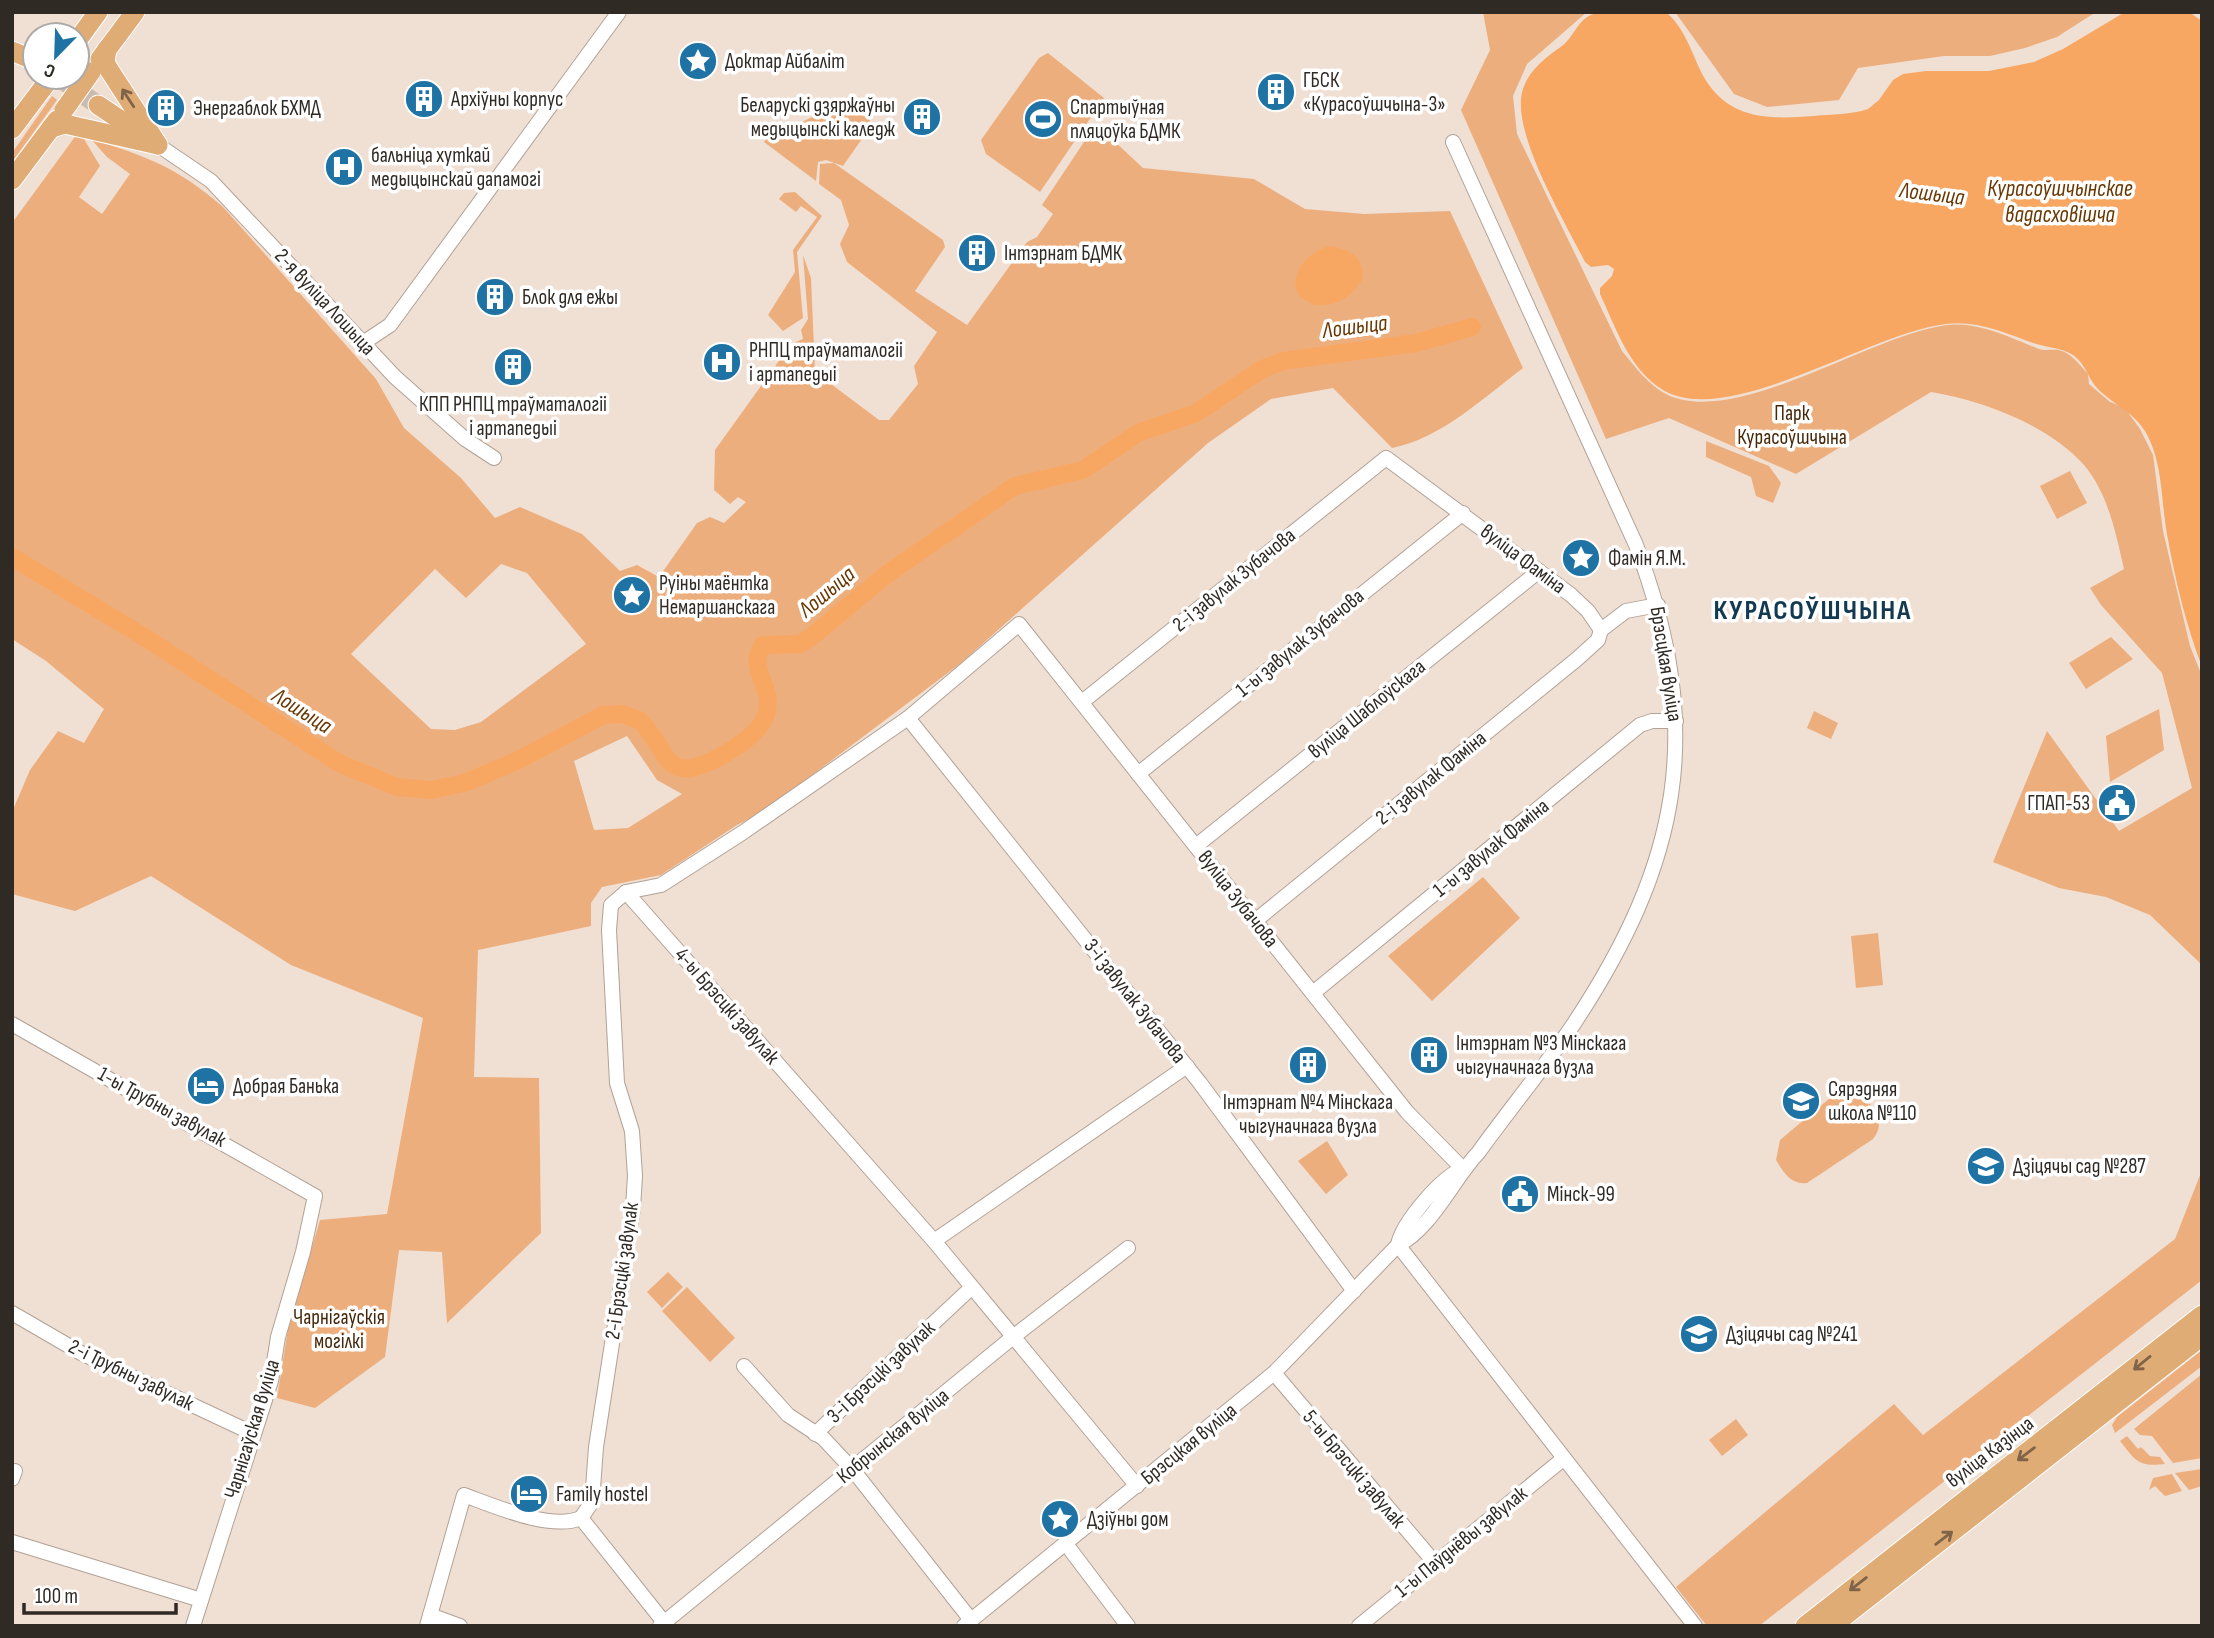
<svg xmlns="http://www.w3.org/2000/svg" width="2214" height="1638" font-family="'Sofia Sans Condensed',sans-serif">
	<rect width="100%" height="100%" fill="#f0dfd3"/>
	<g fill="#edae7d" fill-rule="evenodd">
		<path d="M1483,12H1587L1527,64L1513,96L1517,134L1622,351C1635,367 1649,386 1668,395C1738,427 1870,335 1947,325C1977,321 2012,338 2039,349C2045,351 2052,349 2059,350C2071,353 2080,365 2088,374L2089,384L2110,402L2124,407L2140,429L2153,455L2163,531L2190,646L2202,676V965L2150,915L2106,897L2059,888L1993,862L2047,731L2119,831L2192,788L2162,673L2101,605L2090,588L2124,569C2116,534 2108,493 2084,465C2049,425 1981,400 1931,392L1796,474L1669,418L1606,439L1461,110L1490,50Z"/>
		<polygon points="1675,12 2096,12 2057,37 2025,48 1990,56 1944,56 1858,68 1839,100 1767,107 1734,94"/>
		<polygon points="1048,53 1104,98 1040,192 986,154 981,140 1039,58"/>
		<polygon points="52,96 57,100 12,162 12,153"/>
		<polygon points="844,101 859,105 856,110 873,123 843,166 826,160 818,162 816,181 764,142 773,129 784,131"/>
		<path d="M1096,124L1143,168L1254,179L1305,209L1364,214L1450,211L1523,368C1483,398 1442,438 1392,448L1333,388L1271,399L1208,443L961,663L763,812L737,825L661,875L602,887L591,903V926L478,950L474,1077L539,1078L541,1233L447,1323L442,1252L399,1250L385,1357L315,1408L277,1398L288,1329L320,1220L387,1214L423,1018L291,965L151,876L75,911L12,894V812L30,770L58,731L84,743L104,709L46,661L12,639V223L77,134L84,139L100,166L79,197L102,214L130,174L107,157L91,139C148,157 177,167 223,207L376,379L404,428L461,478L495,518L520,507L582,534L620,571L637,565L659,577L697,523L710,517L724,523L746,502L738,497L730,504L714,490L715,450L791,344L803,339L801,330L808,319L803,255L811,278L815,372L879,420H889L918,384L914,366L937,332L847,262L840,244L849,225L841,200L819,184L820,164L834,163L943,240L945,247L915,291L967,325L1027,242L1037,237L1053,214L1042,205ZM501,564L527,573L586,644L481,722L455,730L431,729L351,654L435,569L466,598ZM627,736L657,780L682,794L628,828L594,830L574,761Z"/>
		<polygon points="795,192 822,216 797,252 803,318 783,331 768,315 795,272 793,250 817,217 801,206 796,212 779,199 784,193"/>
		<polygon points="1706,441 1769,466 1781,483 1773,503 1756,496 1751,477 1706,457"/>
		<polygon points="2070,471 2087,503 2057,519 2040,486"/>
		<polygon points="2111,637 2133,659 2086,689 2069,663"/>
		<polygon points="2159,709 2164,750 2110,782 2106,736"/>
		<polygon points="1814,711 1838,723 1831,739 1807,728"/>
		<polygon points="1483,877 1520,918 1432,1001 1388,956"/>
		<polygon points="1878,933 1883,985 1856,988 1851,936"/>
		<path d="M1852,1091C1870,1100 1889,1119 1873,1139L1807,1183C1791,1185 1784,1173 1776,1160L1780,1140L1836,1093Z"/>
		<polygon points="1327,1141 1348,1175 1326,1194 1298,1161"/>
		<polygon points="2202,1170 2202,1280 1759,1626 1707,1626 1676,1587 1894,1404 1923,1435 2175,1239"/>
		<polygon points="668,1272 683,1287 662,1308 647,1292"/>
		<polygon points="687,1287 735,1338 710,1362 662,1311"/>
		<polygon points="2202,1350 2202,1366 2115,1433 2112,1425 2117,1417"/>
		<polygon points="2202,1374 2202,1458 2173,1463 2152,1436 2140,1435 2134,1429"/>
		<polygon points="1736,1419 1748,1435 1722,1456 1709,1440"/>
		<path d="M2127,1436L2138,1449L2141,1447L2150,1456L2160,1457L2165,1464C2138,1467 2136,1461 2120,1441Z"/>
		<polygon points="2202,1469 2202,1486 2189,1490 2175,1473"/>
		<polygon points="2172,1474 2182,1491 2165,1496 2155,1486 2149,1490 2153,1478"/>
	</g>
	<g fill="#f8a763">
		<path d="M1628,12L1668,14C1687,31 1693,58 1705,79C1731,121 1771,119 1814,116C1832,114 1851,115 1868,109L1879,100L1893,80L1903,74L1926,71H1989L2034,62L2063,49L2125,12H2189L2202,21V667C2186,625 2175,579 2167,534C2161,501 2163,461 2145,431C2132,411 2114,405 2098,389C2088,379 2086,364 2073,355C2061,347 2047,348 2033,343C2006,333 1976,320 1946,324C1871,332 1729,429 1663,390C1629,369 1616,328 1600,294V288L1612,276L1614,269L1608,265L1591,267L1585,262C1566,223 1509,130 1523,89C1529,70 1546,57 1562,46C1573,38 1578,20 1591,15C1602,10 1616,14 1628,12Z"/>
		<path d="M1330,246C1349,249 1364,257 1363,278C1353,297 1335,307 1314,305L1300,297C1285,275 1309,251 1330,246Z"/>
	</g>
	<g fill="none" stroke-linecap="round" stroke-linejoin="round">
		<path stroke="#f8a763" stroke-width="18" d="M12,557L146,638L339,763L397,787L431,790L464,783L519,760L603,715L622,714L639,720C672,752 662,788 721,756C812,706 738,678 763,645L800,644L810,638L887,574L1015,486L1083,470L1138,433L1196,413L1262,369L1283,361L1416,343L1472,327"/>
		<polyline stroke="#cabbb0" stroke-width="19" stroke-dasharray="19 10" stroke-linecap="butt" points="58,77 98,105"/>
		<g stroke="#b2a296" stroke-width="16">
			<g id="minor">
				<polyline points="158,145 211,181 395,377 465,439 494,458"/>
				<polyline points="363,343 390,325 619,12"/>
				<polyline points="1082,702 1386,458 1571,595 1588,611 1601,630 1626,611 1658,605"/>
				<polyline points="908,718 1200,1083 1354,1291"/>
				<polyline points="1138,774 1463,513"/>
				<polyline points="1196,846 1539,571"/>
				<polyline points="626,892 611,905 609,930 617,1083 632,1131 635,1176 633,1208 596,1447 592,1502 581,1518 667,1626"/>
				<polyline points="1255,921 1577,659 1598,640 1601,630"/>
				<polyline points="1313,993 1640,725 1652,721 1676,721"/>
				<polyline points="12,1024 315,1196 303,1252 278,1337 271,1381 193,1626"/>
				<polyline points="934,1241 1187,1066"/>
				<polyline points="1398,1245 1695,1626"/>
				<path d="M1398,1245C1402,1223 1442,1176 1463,1169"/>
				<polyline points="12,1313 81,1353 252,1433"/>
				<polyline points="744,1366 788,1415 823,1438 853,1470 971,1620"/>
				<polyline points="1274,1373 1435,1563"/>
				<polyline points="815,1434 971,1288"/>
				<polyline points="12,1479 15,1471"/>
				<polyline points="1137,1486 934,1241 626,892 661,885 742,833 908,718 1019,624 1407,1112 1463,1169"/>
				<polyline points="12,1542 201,1600"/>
				<polyline points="1066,1544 1128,1626"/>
				<polyline points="430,1615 460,1626"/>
				<path d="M427,1626L464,1495C494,1506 551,1531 581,1518"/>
				<polyline points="660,1626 1013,1337 1128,1248"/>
				<path d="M964,1626L1274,1373L1398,1245C1431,1229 1454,1178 1478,1153C1509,1110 1543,1069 1573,1025C1681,862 1706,730 1636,545L1453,142"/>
				<polyline points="1359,1626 1563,1459"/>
			</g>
		</g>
		<g stroke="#fff" stroke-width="21">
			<g id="major">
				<polyline points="77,41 98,12"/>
				<polyline points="107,49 105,62 108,68 158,145"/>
				<polyline points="12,51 33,60"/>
				<polyline points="100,59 135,12"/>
				<polyline points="98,105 146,137"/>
				<polyline points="51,128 65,124 158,145"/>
				<polyline points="12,129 51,77"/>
				<polyline points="12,180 57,120"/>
				<polyline points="1805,1626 2202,1315"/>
				<polyline points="1832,1626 2202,1336"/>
			</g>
		</g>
		<use href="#minor" stroke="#fff" stroke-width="14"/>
		<use href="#major" stroke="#e0ac76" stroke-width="19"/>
		<g stroke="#fff" stroke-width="21" stroke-linecap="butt">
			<polyline id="major-bridge" points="64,110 91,72"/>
		</g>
		<use href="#major-bridge" stroke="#e0ac76" stroke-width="19"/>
	</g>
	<defs><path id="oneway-shaft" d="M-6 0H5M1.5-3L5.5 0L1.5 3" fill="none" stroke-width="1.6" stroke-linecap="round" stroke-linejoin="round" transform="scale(1.75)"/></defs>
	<g stroke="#7f6449">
		<use href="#oneway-shaft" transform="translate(128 98) rotate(-123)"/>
		<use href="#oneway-shaft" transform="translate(2142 1363) rotate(141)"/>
		<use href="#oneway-shaft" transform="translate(2026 1454) rotate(143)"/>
		<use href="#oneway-shaft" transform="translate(1944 1538) rotate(-38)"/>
		<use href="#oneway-shaft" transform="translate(1858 1584) rotate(142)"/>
	</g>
	<defs>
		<g id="sight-disc" transform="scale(2.0125)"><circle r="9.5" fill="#1e73a4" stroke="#fff"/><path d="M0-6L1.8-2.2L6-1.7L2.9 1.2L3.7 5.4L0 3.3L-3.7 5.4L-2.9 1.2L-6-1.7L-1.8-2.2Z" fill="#fff"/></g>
		<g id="building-disc" transform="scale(2.0125)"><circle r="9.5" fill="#1e73a4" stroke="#fff"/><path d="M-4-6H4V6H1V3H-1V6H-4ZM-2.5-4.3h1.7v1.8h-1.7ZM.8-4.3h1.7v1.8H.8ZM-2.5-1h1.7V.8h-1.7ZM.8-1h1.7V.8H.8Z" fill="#fff"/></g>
		<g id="stadium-disc" transform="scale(2.0125)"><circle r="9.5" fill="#1e73a4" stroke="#fff"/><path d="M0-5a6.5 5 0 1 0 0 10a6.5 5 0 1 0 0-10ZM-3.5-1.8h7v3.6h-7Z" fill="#fff"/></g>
		<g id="hospital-disc" transform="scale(2.0125)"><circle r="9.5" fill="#1e73a4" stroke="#fff"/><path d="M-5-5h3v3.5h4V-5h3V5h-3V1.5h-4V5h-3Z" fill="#fff"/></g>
		<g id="civic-disc" transform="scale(2.0125)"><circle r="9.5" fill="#1e73a4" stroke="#fff"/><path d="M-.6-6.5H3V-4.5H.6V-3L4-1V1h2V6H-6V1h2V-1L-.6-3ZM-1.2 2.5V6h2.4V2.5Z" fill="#fff"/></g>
		<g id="hotel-disc" transform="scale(2.0125)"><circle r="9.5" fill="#1e73a4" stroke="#fff"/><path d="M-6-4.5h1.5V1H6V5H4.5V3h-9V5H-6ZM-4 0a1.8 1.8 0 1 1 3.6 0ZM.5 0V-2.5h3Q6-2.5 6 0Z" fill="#fff"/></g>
		<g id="school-disc" transform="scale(2.0125)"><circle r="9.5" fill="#1e73a4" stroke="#fff"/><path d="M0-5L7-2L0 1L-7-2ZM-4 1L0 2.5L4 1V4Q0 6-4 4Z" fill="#fff"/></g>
	</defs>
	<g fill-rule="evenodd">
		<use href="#sight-disc" x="698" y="61"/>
		<use href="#building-disc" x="1276" y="92"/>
		<use href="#building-disc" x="424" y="99"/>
		<use href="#building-disc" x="166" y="108"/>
		<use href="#building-disc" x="922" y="117"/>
		<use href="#stadium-disc" x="1043" y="119"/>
		<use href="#hospital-disc" x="344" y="167"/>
		<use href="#building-disc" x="977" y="253"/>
		<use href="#building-disc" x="495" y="297"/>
		<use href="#hospital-disc" x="722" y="362"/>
		<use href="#building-disc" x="513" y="367"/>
		<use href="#sight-disc" x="1581" y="558"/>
		<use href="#sight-disc" x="632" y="595"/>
		<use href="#civic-disc" x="2117" y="803"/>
		<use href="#building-disc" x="1429" y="1055"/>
		<use href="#building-disc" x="1308" y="1065"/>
		<use href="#hotel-disc" x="206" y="1086"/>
		<use href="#school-disc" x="1801" y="1101"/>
		<use href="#school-disc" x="1986" y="1166"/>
		<use href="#civic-disc" x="1520" y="1194"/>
		<use href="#school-disc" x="1699" y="1334"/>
		<use href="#hotel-disc" x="529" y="1494"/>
		<use href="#sight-disc" x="1060" y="1519"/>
	</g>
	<g text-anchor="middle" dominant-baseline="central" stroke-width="7" stroke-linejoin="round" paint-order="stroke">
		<g font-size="21" fill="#302a25" stroke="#fff" text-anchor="start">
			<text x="725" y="61">Доктар Айбаліт</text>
			<text x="1303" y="80">ГБСК<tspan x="1303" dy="24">«Курасоўшчына-3»</tspan></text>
			<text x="451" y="99">Архіўны корпус</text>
			<text x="895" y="105" text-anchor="end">Беларускі дзяржаўны<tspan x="895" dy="24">медыцынскі каледж</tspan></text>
			<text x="1070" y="107">Спартыўная<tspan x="1070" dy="24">пляцоўка БДМК</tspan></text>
			<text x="193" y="108">Энергаблок БХМД</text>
			<text x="371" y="155">бальніца хуткай<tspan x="371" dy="24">медыцынскай дапамогі</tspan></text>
			<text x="1004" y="253">Інтэрнат БДМК</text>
			<text x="522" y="297">Блок для ежы</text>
			<text x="749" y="350">РНПЦ траўматалогіі<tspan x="749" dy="24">і артапедыі</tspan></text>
			<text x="513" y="404" text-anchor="middle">КПП РНПЦ траўматалогіі<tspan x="513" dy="24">і артапедыі</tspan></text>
			<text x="1608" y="558">Фамін Я.М.</text>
			<text x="659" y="583">Руіны маёнтка<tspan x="659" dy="24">Немаршанскага</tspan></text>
			<text x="2090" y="803" text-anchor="end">ГПАП-53</text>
			<text x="1456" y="1043">Інтэрнат №3 Мінскага<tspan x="1456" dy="24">чыгуначнага вузла</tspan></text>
			<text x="233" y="1086">Добрая Банька</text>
			<text x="1828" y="1089">Сярэдняя<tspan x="1828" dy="24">школа №110</tspan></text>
			<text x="1308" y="1102" text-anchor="middle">Інтэрнат №4 Мінскага<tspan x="1308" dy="24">чыгуначнага вузла</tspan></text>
			<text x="2013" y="1166">Дзіцячы сад №287</text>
			<text x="1547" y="1194">Мінск-99</text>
			<text x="1726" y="1334">Дзіцячы сад №241</text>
			<text x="556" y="1494">Family hostel</text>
			<text x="1087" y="1519">Дзіўны дом</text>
		</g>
		<g font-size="21" fill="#302a25" stroke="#fff">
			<text transform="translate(325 302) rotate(47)">2-я вуліца Лошыца</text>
			<text transform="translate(1523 559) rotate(37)">вуліца Фаміна</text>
			<text transform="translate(1234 580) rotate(-39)">2-і завулак Зубачова</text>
			<text transform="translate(1300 643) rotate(-39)">1-ы завулак Зубачова</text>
			<text transform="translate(1666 664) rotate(81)">Брэсцкая вуліца</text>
			<text transform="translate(1367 709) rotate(-39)">вуліца Шаблоўскага</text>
			<text transform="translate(1431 778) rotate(-39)">2-і завулак Фаміна</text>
			<text transform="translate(1491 848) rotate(-39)">1-ы завулак Фаміна</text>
			<text transform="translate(1238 899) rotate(52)">вуліца Зубачова</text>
			<text transform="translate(1135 1001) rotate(52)">3-і завулак Зубачова</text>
			<text transform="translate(727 1006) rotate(49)">4-ы Брэсцкі завулак</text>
			<text transform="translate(162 1107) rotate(29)">1-ы Трубны завулак</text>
			<text transform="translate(622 1271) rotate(-82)">2-і Брэсцкі завулак</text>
			<text transform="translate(881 1372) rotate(-43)">3-і Брэсцкі завулак</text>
			<text transform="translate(131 1375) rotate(26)">2-і Трубны завулак</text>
			<text transform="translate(252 1429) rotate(-73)">Чарнігаўская вуліца</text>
			<text transform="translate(893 1436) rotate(-39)">Кобрынская вуліца</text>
			<text transform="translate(1189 1444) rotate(-39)">Брэсцкая вуліца</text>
			<text transform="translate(1990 1452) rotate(-37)">вуліца Казінца</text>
			<text transform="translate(1354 1469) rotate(50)">5-ы Брэсцкі завулак</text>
			<text transform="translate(1461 1542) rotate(-39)">1-ы Паўднёвы завулак</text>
		</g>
		<g font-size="21" fill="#472709" stroke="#fff">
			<text x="1792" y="413">Парк<tspan x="1792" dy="24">Курасоўшчына</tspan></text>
			<text x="339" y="1317">Чарнігаўскія<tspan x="339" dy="24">могілкі</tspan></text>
		</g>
		<g font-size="23" font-style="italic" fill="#6a3700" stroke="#fff">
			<text x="2060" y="189">Курасоўшчынскае<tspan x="2060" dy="26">вадасховішча</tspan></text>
			<text transform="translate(1932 194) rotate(7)">Лошыца</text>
			<text transform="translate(1355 327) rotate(-7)">Лошыца</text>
			<text transform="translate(827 592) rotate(-40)">Лошыца</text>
			<text transform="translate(302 711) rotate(32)">Лошыца</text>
		</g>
		<g font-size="28" font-weight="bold" letter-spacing="2" fill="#143a52" stroke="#fff">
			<text x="1813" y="610">КУРАСОЎШЧЫНА</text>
		</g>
	</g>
	<rect width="2214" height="1638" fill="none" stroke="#302a25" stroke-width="28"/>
	<g transform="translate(56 56) rotate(203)"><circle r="33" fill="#ffffff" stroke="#acaaa8" stroke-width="2"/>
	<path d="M0-5L12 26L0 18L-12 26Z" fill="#1e73a4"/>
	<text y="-10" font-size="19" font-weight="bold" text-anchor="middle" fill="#302a25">С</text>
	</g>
	<path d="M24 1603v10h152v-10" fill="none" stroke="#302a25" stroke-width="3.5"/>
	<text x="35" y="1603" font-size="21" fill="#302a25" stroke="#ffffff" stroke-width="5" paint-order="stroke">100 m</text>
</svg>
